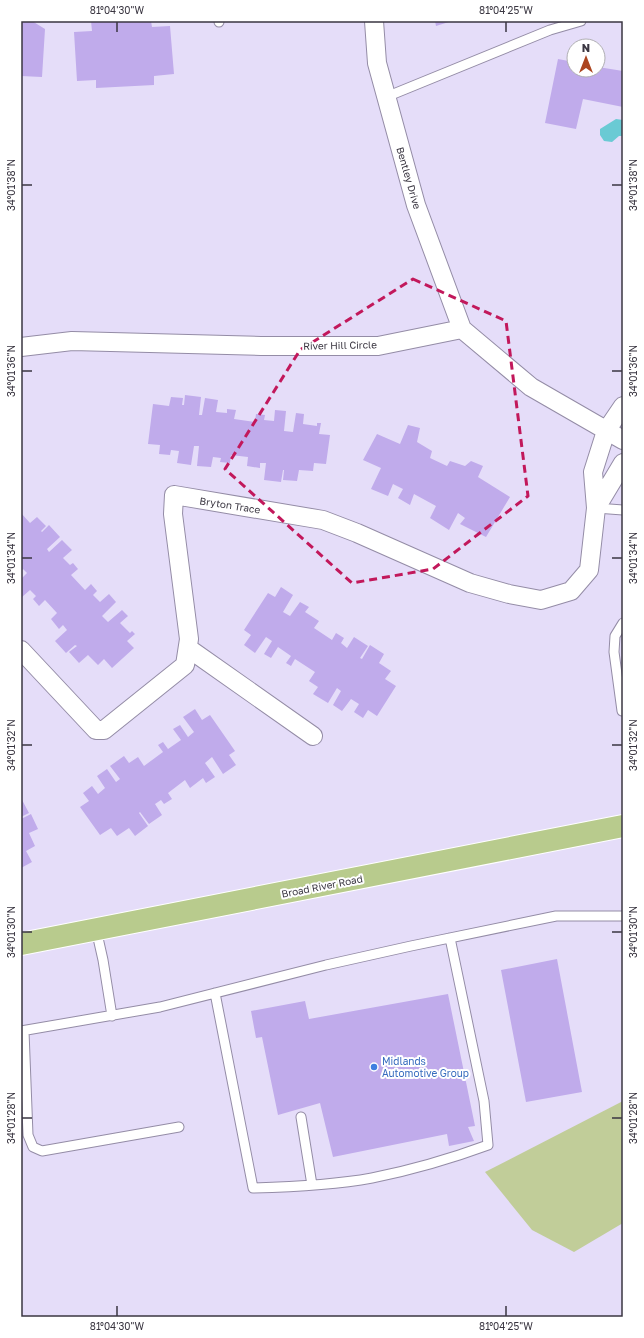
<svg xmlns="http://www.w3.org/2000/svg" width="644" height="1338" viewBox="0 0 644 1338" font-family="'Golos Text',sans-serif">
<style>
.green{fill:#c1cd99}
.water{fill:#6acad4}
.building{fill:#c0abeb}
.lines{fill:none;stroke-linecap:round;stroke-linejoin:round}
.lane-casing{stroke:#948ca6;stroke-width:11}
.street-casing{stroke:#948ca6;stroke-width:20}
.primary-casing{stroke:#fff;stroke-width:24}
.lane{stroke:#fff;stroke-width:9}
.street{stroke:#fff;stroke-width:18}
.primary{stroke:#b8cb8d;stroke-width:22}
.marked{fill:none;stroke:#c2185b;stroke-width:3;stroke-dasharray:8 5;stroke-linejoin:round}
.ticks{fill:none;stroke:#3a3641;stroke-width:1.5}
.shop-dot{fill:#3f7fe0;stroke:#fff;stroke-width:1.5}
.labels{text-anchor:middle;stroke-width:4;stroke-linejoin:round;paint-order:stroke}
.street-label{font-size:10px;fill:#3a3641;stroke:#fff}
.shop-label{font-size:10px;fill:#366cbe;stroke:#fff;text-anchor:start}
.neatline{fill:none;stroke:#3a3641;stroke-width:1.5}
.ticks-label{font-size:10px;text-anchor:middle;fill:#3a3641}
</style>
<rect width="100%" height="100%" fill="#e5ddf9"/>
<path class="green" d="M 623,1101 L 623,1223 L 574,1252 L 532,1230 L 485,1172 Z"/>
<path class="water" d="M 616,119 L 623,120 L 623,136 L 619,136 L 612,142 L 604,141 L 600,135 L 600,129 Z"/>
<path class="building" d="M 21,21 L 32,21 L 45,29 L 42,77 L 21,76 Z
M 91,21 L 151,21 L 152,27 L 170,26 L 174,74 L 154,76 L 154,85 L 96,88 L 96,80 L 77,81 L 74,32 L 92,31 Z
M 435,21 L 452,21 L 436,26 Z
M 558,59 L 574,62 L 574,70 L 598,70 L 598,67 L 623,71 L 623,107 L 583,99 L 576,129 L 545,123 Z
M 185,395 L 201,397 L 199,415 L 202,415 L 205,398 L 218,400 L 216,412 L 227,413 L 227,409 L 236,410 L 234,419 L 255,422 L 256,414 L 265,415 L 264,420 L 274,421 L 275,410 L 286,411 L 284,431 L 293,432 L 296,413 L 304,414 L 303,424 L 317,426 L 317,423 L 321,423 L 319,434 L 330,435 L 326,464 L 314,463 L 313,471 L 299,470 L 297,481 L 283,480 L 284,470 L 283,470 L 281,482 L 264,480 L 266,463 L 260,463 L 260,468 L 247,466 L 248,457 L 231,455 L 230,463 L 220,462 L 221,458 L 213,457 L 211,467 L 197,466 L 199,446 L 194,446 L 191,465 L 177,463 L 179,451 L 171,450 L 170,455 L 159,454 L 160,445 L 148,444 L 153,404 L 169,406 L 171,397 L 183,398 L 182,405 L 184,405 Z
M 408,425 L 420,428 L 417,442 L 432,451 L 430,458 L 447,466 L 450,461 L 465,466 L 471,461 L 483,466 L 478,477 L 510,497 L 486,537 L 460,524 L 465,518 L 458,513 L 449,530 L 430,518 L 436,506 L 414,494 L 410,505 L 398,498 L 403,489 L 393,484 L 388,496 L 371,489 L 381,468 L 363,460 L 377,434 L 400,444 Z
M 21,513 L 30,523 L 37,517 L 46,526 L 41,531 L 42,532 L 49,525 L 60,537 L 47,549 L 49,552 L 62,540 L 72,550 L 63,558 L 70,565 L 73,563 L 78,569 L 71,575 L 85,590 L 91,584 L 97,591 L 93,595 L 100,602 L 109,594 L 116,602 L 102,616 L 108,622 L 122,610 L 128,616 L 120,623 L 130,633 L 132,631 L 135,634 L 127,641 L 134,648 L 112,668 L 104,659 L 98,665 L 88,655 L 79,663 L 69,652 L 77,646 L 75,645 L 66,653 L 55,641 L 67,630 L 63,625 L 59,629 L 51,619 L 57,613 L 45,600 L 39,606 L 33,599 L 36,596 L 30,590 L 22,597 L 21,596 L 21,579 L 27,573 L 23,569 L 21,571 Z
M 281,587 L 293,595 L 283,612 L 290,616 L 300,602 L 309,607 L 305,612 L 319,621 L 314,628 L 332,640 L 336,633 L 344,638 L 341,643 L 347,648 L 354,637 L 368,646 L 360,658 L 362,659 L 370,645 L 384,654 L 379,663 L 391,671 L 385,679 L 396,686 L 377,716 L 368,710 L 363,718 L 354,712 L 359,704 L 351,699 L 342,711 L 333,705 L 341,691 L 337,688 L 328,703 L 313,694 L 318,687 L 309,681 L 315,672 L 295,659 L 291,666 L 286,663 L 291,656 L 278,647 L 271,658 L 264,654 L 272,641 L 266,637 L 255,653 L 244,645 L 251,635 L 244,630 L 268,593 L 275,597 Z
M 195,709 L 202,720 L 210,715 L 235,751 L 229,755 L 236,765 L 223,774 L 212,757 L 205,763 L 215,777 L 206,783 L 203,778 L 190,788 L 185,780 L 168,793 L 172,799 L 164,804 L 161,800 L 155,804 L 162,815 L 149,824 L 140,812 L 139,813 L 148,826 L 135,836 L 129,828 L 117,836 L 111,828 L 100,835 L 80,807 L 89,801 L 83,793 L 92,786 L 98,794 L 105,788 L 97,776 L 107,769 L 116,782 L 120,779 L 110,766 L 124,756 L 129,763 L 138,757 L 144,766 L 163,752 L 158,745 L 163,742 L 168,749 L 181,740 L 173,729 L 180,725 L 188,737 L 194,732 L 183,717 Z
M 21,798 L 29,813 L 21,817 Z
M 31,814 L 38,829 L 29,833 L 35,846 L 26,851 L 32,862 L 21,868 L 21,819 Z
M 557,959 L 582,1092 L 526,1102 L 501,970 Z
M 448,994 L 475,1126 L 468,1127 L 474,1141 L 449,1146 L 447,1134 L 333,1157 L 320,1103 L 278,1115 L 262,1037 L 256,1038 L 251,1011 L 305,1001 L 309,1019 Z"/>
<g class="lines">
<g class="lane-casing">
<path id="lane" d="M 219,21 L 219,22
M 386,97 L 550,30 L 581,21
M 596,508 L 623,510
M 622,711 L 614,652 L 615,636 L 623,623
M 96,929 L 103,960 L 112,1016
M 215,993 L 253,1188 C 292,1187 334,1185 372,1178 C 412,1170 450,1159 488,1145 L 484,1101 L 450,938
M 21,1031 L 160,1007 L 326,965 L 411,946 L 556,916 L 623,916
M 24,1031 L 28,1135 L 33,1147 L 42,1151 L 179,1127
M 301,1117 L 312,1185"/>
</g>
<g class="street-casing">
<path id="street" d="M 374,21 L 377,63 L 416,205 L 462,329
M 21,347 L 72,341 L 261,346 L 378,346 L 462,329 L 531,387 L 623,440
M 623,406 L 606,431 L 593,472 L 596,508 L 623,463
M 188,648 L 313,736
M 21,650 L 96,730 L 104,730 L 185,665 L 189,639 L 173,514 L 174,495 L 323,520 L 357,533 L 470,583 L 509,594 L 541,600 L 571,591 L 589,570 L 596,508"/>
</g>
<g class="primary-casing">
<path id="primary" d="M 21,944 L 623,826"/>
</g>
<use href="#lane" class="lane"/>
<use href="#street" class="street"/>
<use href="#primary" class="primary"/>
</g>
<path class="marked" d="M 413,279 L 506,321 L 528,496 L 433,569 L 352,583 L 225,469 L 300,350 Z"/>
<path class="ticks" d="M 117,22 L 117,32M 506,22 L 506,32M 22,185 L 32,185M 612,185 L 622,185M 22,371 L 32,371M 612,371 L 622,371M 22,558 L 32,558M 612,558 L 622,558M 22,745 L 32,745M 612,745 L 622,745M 22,932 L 32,932M 612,932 L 622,932M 22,1118 L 32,1118M 612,1118 L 622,1118M 117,1306 L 117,1316M 506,1306 L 506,1316"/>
<circle class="shop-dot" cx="374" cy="1067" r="4"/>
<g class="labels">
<g class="street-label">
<text transform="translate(409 178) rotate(74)" y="4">Bentley Drive</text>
<text transform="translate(340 345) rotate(-1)" y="4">River Hill Circle</text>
<text transform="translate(230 505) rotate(9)" y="4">Bryton Trace</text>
<text transform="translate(322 886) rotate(-11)" y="4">Broad River Road</text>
</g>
<g class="shop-label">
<text x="382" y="1065">Midlands<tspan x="382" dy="12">Automotive Group</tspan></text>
</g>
</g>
<rect width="644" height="1338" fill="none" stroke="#ffffff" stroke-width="44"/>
<g transform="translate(586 58)"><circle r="19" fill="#ffffff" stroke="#b0afb3"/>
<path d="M0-3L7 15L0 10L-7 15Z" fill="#ac4520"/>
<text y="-6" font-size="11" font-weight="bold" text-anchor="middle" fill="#3a3641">N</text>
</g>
<rect x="22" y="22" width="600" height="1294" class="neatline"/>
<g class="ticks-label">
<text x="117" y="14">81°04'30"W</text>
<text x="506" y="14">81°04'25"W</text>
<text transform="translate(11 185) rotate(-90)" y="4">34°01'38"N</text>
<text transform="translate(633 185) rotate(-90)" y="4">34°01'38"N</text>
<text transform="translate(11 371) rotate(-90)" y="4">34°01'36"N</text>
<text transform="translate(633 371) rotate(-90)" y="4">34°01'36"N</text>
<text transform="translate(11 558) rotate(-90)" y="4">34°01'34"N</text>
<text transform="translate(633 558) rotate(-90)" y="4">34°01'34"N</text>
<text transform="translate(11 745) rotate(-90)" y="4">34°01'32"N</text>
<text transform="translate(633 745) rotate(-90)" y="4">34°01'32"N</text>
<text transform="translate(11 932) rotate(-90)" y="4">34°01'30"N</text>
<text transform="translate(633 932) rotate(-90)" y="4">34°01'30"N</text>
<text transform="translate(11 1118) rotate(-90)" y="4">34°01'28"N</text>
<text transform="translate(633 1118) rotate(-90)" y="4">34°01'28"N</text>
<text x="117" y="1330">81°04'30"W</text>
<text x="506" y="1330">81°04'25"W</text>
</g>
</svg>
